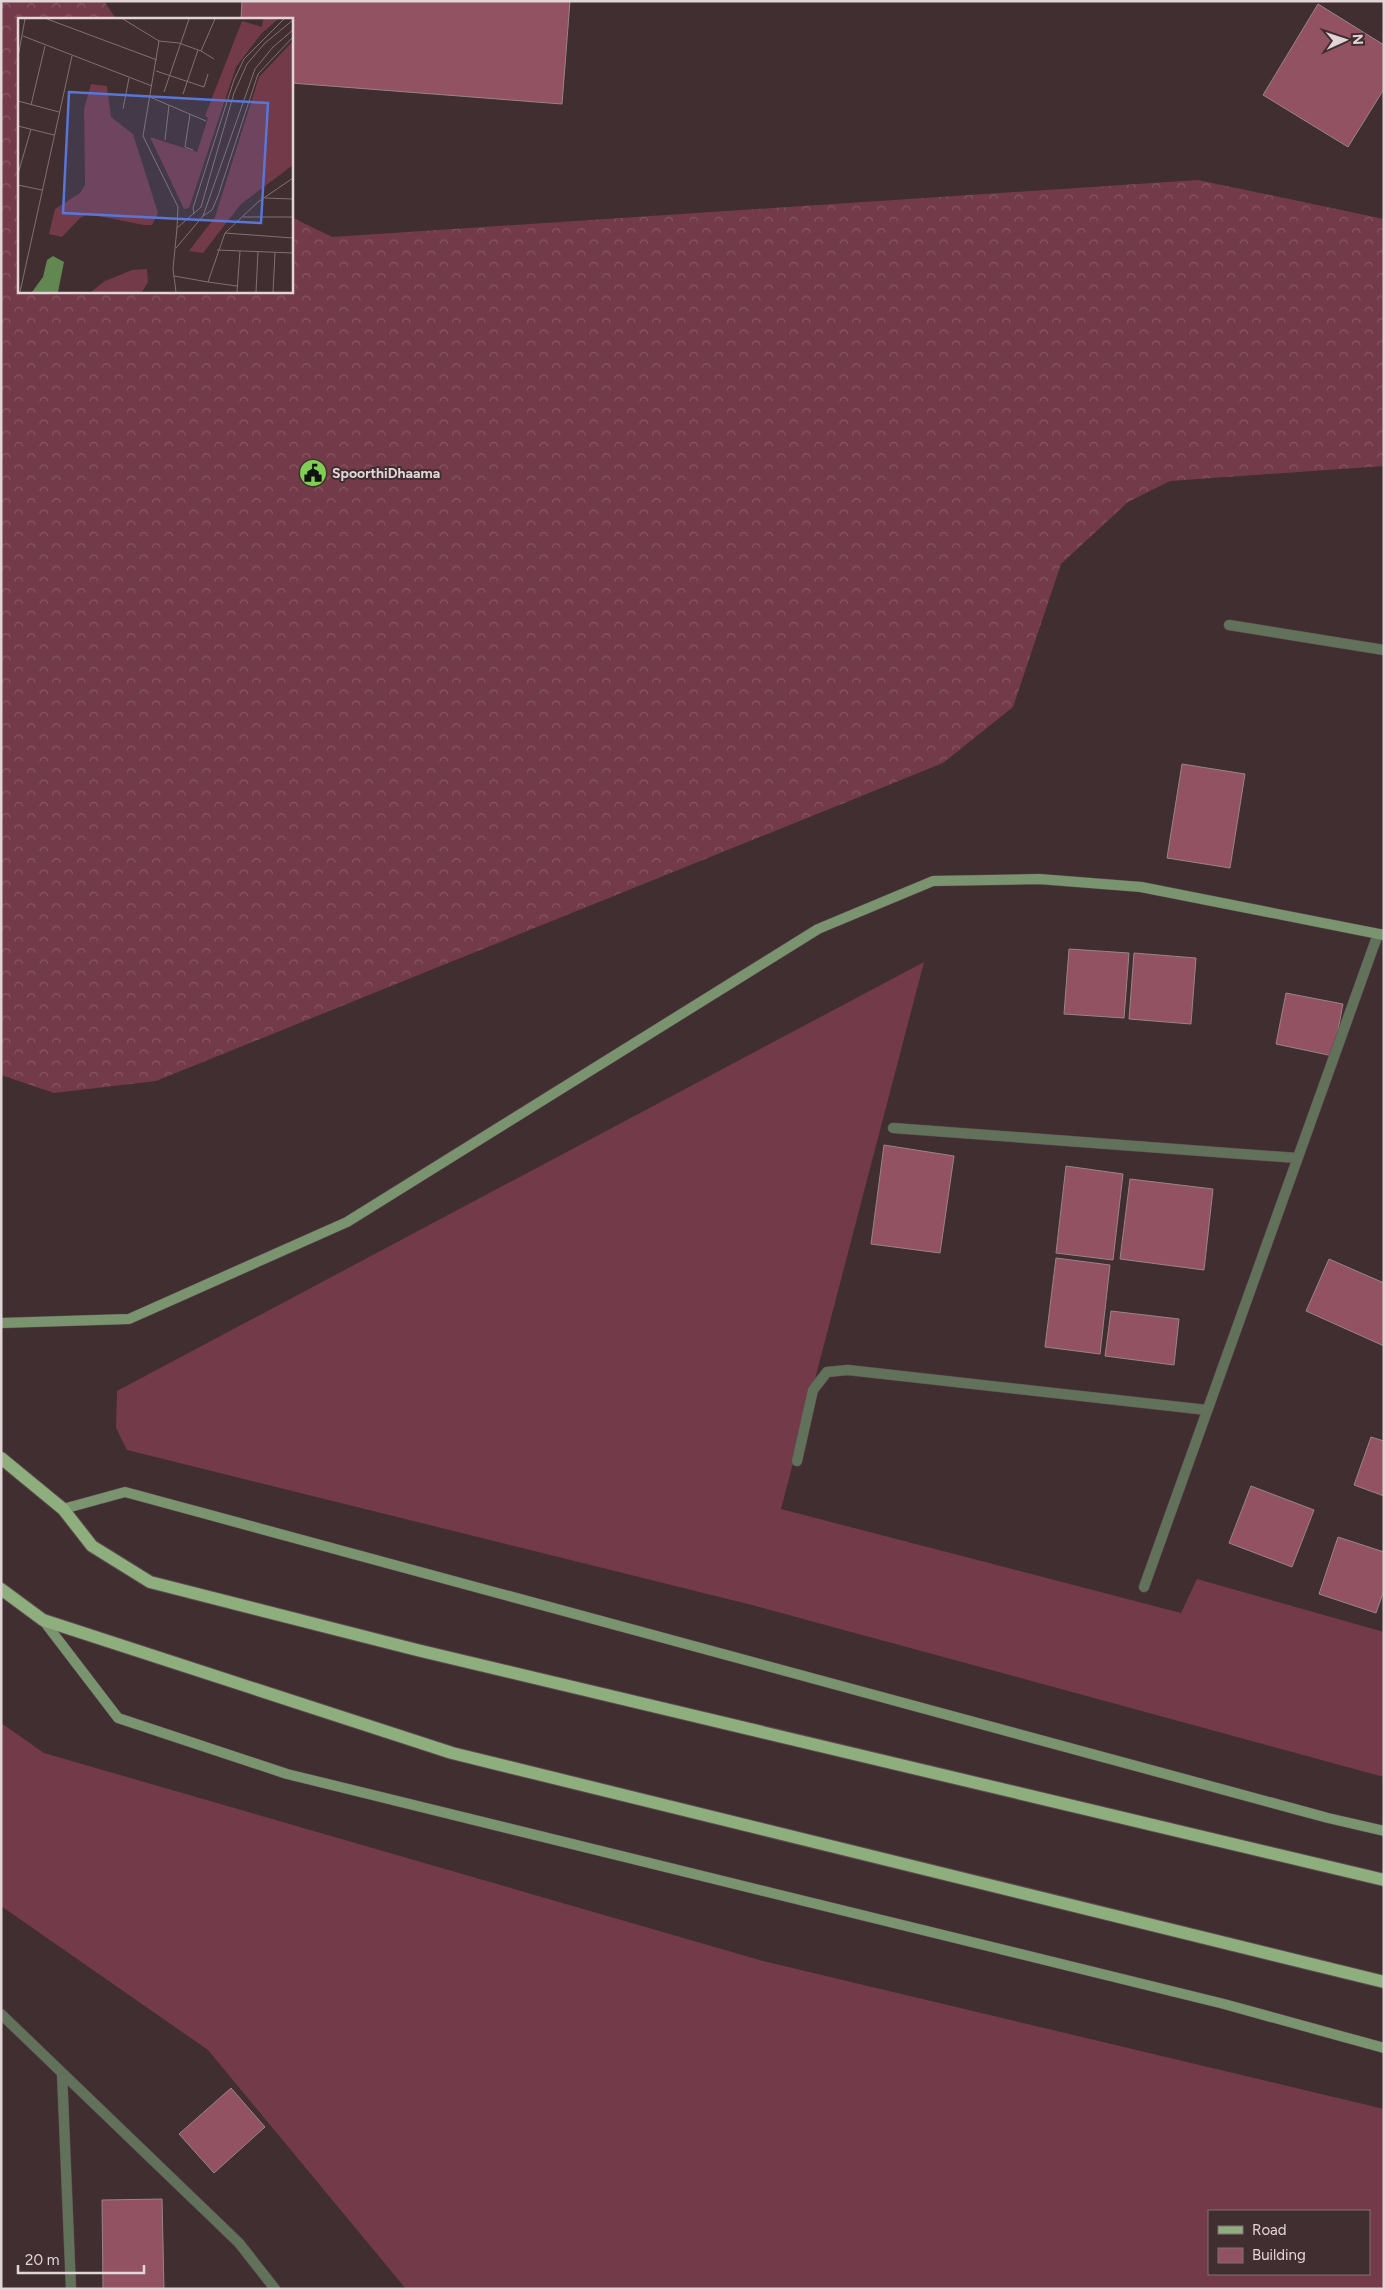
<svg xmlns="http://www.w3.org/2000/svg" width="1385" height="2290" viewBox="0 0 1385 2290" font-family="Figtree,sans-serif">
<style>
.grass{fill:#733b49;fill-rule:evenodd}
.forest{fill:url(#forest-crowns)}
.building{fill:#935262;stroke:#9a8488}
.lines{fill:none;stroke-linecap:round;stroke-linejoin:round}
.street-casing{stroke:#5d4c4f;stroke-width:11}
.secondary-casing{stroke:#5d4c4f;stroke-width:11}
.primary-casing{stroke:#5d4c4f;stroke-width:14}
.street{stroke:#61715a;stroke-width:10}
.secondary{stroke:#7a946f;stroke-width:10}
.primary{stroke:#8eae7e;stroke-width:12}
.labels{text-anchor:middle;stroke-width:4;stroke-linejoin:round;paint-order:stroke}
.poi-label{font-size:14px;font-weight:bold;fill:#e2d5d8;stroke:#402e31;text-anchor:start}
.inset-road{fill:none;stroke:#817174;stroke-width:1}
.view{fill:#5876d8;fill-opacity:0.15;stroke:#5876d8;stroke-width:2.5}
.inset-edge{fill:none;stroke:#e2d5d8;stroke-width:2.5}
</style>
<defs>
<pattern id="forest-crowns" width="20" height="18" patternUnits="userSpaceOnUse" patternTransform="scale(1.25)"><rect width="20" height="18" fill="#733b49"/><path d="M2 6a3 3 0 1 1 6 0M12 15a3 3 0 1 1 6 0" fill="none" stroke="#875662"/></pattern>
</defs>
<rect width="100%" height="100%" fill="#402e31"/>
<path class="grass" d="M 924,962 L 781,1509 L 1181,1613 L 1197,1579 L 1384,1632 L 1384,1777 L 756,1606 L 127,1450 L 116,1428 L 117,1391 Z
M 1,1723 L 44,1753 L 763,1961 L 1384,2109 L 1384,2289 L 406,2289 L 208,2050 L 1,1906 ZM 1209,2211 L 1369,2211 L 1369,2274 L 1209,2274 Z"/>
<path class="forest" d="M 1,1 L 104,1 L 116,19 L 19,19 L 19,291 L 291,291 L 291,217 L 332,237 L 1198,180 L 1384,219 L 1384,466 L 1170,481 L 1128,502 L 1061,564 L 1013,707 L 943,763 L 156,1081 L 54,1093 L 1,1075 Z"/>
<path class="building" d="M 242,1 L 570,1 L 562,104 L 291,83 L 291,19 L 241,19 Z
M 1318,4 L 1384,45 L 1384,89 L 1348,147 L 1263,95 Z
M 1182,764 L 1245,774 L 1230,868 L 1167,858 Z
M 1069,949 L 1129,953 L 1124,1018 L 1064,1014 Z
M 1134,953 L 1196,958 L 1191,1024 L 1129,1019 Z
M 1286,993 L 1343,1004 L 1333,1056 L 1276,1044 Z
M 884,1145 L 954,1156 L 940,1253 L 871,1244 Z
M 1066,1166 L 1123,1174 L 1113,1260 L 1056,1253 Z
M 1130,1179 L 1213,1189 L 1204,1270 L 1120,1259 Z
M 1056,1258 L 1110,1265 L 1100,1354 L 1045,1347 Z
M 1329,1259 L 1384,1283 L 1384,1346 L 1306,1311 Z
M 1111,1311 L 1179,1319 L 1174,1365 L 1105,1356 Z
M 1371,1437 L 1384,1441 L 1384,1496 L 1354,1485 Z
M 1251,1486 L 1314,1510 L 1292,1567 L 1229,1543 Z
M 1338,1537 L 1384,1552 L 1384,1590 L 1376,1613 L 1319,1594 Z
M 231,2088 L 265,2127 L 214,2173 L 179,2134 Z
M 162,2199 L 164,2289 L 103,2289 L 102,2200 Z"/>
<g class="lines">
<g class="street-casing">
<path id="street" d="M 1229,625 L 1384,650
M 893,1128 L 1297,1158
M 797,1461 L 813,1390 L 827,1372 L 848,1370 L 1207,1410
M 1144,1587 L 1378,934
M 1,2014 L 239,2243 L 275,2289
M 62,2073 L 71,2289"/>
</g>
<g class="secondary-casing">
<path id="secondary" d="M 1,1323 L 129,1319 L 347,1222 L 818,929 L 933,881 L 1039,879 L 1141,887 L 1384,935
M 63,1509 L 125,1492 L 1328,1818 L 1384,1831
M 43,1620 L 118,1718 L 287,1774 L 1224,2004 L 1384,2048"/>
</g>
<g class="primary-casing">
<path id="primary" d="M 1,1458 L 63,1509 L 92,1546 L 150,1582 L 417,1650 L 1384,1880
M 1,1589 L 43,1620 L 452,1753 L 1384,1982"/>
</g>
<use href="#street" class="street"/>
<use href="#secondary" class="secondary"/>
<use href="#primary" class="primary"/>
</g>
<defs>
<g id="civic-disc" transform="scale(1.4375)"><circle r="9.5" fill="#7fd052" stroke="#402e31"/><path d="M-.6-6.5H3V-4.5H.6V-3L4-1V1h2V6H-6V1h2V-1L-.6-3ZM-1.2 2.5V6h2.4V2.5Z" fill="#111"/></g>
</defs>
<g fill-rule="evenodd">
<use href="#civic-disc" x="313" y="473"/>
</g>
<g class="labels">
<g class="poi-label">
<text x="332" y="478">SpoorthiDhaama</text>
</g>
</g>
<g transform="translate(18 18)">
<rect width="275" height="275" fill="#402e31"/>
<path d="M 245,1 L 260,1 L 243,16 L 218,49 L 171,190 L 166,191 L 132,119 L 179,134 L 190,100 L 187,98 L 224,3 L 244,9 ZM 275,23 L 275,147 L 223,186 L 185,235 L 171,233 L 197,199 L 241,59 Z" fill="#733b49"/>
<path d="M 73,66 L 89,68 L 93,99 L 115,116 L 140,195 L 134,207 L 126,207 L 70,196 L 62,200 L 44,219 L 31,216 L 37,191 L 62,175 L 67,167 L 66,91 ZM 129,251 L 130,264 L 124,274 L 73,274 L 87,263 L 114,252 Z" fill="#733b49"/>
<path d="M 35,238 L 46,244 L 40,274 L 14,274 L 25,259 L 29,242 Z" fill="#638751"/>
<path class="inset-road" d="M 29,1 L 139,42M 105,1 L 141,23 L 125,118 L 160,189 L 159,210M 5,18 L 134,68M 141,23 L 161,25 L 183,33 L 197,1M 183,33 L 196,41M 0,39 L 7,1M 138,53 L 186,69 L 190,56M 146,74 L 171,1M 165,76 L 180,32M 132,79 L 188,103M 0,83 L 41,94M 13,87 L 27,28M 105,91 L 111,60M 172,96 L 167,129 L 175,132M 0,108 L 36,117M 147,122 L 151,87M 0,156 L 13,111M 0,167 L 24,172M 247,180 L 275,181M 176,196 L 175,190 L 216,62 L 226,41 L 266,1M 185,198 L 194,192 L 200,178 L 240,56 L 275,19M 225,199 L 275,199M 207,215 L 275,220M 158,230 L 185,198 L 237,51 L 255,29 L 275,12M 199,232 L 275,235M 156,258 L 190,264 L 207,215 L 240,184 L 275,160M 190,264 L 219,268M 2,274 L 54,38M 158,274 L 155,251 L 159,210 L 183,189 L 216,75 L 229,46 L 247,25 L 275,2M 219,274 L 222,233M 238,274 L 240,234M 255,274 L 257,235"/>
<path class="view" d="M 51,74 L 250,85 L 243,205 L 45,195 Z"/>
<rect width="275" height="275" class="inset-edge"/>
</g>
<rect width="1385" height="2290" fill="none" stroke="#e2d5d8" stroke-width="5"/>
<rect x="1208" y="2210" width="162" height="65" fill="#402e31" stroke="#817174"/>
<rect x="1218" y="2226" width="25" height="8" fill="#8eae7e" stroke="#817174"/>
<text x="1252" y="2235" font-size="15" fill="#e2d5d8">Road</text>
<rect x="1218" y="2248" width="25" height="15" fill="#935262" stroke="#817174"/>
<text x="1252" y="2260" font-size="15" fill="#e2d5d8">Building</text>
<g transform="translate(1345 40) rotate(87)" stroke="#402e31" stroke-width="4" paint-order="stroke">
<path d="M0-4L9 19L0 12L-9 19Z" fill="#e2d5d8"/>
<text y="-8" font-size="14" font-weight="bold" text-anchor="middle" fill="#e2d5d8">N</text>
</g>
<path d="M18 2265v8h126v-8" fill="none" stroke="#e2d5d8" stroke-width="2.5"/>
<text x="25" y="2265" font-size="15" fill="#e2d5d8" stroke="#402e31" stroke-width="4" paint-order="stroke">20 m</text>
</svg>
